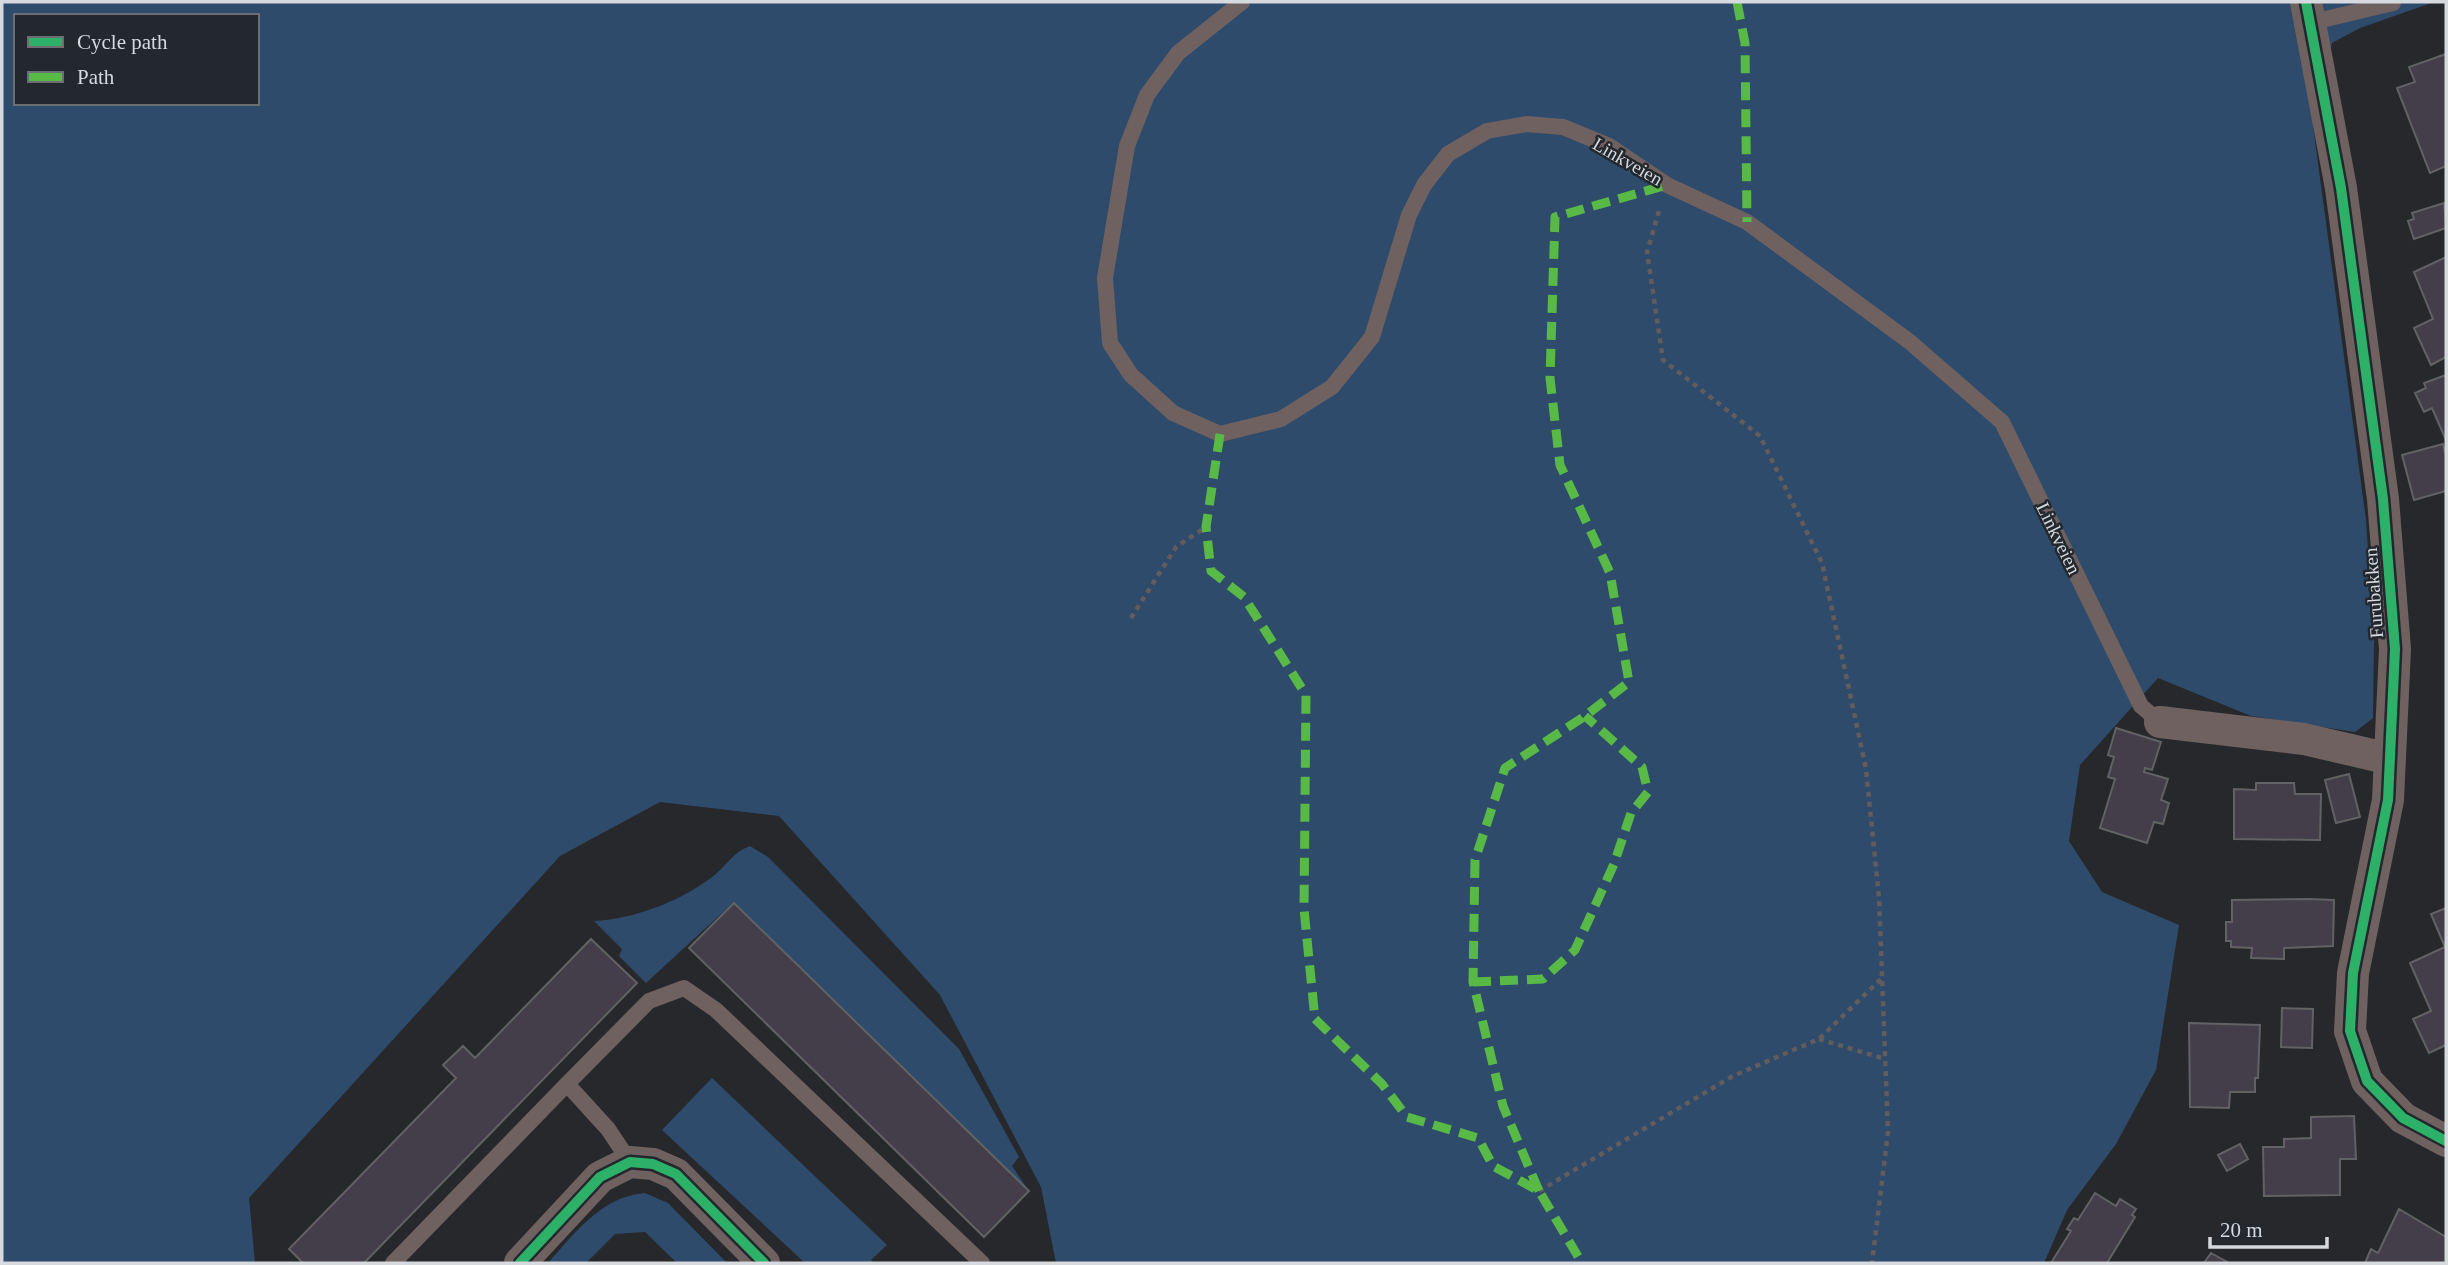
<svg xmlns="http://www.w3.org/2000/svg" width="2448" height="1265" viewBox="0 0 2448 1265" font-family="'Times New Roman',serif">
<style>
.green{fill:#2f4b6c;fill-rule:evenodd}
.building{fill:#433e49;stroke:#616264;stroke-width:2}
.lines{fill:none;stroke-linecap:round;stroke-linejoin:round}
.path{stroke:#625c5d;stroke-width:4.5;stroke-dasharray:5 5;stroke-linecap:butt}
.lane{stroke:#6f6160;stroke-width:16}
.street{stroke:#6f6160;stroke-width:32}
.quiet{stroke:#58b947;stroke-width:9;stroke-dasharray:18 9;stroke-linecap:butt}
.cycleway-casing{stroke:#23282e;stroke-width:15}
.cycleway{stroke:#2db169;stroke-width:10}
.labels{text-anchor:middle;stroke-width:5;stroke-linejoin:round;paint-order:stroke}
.street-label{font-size:19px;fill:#d6d9dd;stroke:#23282e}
</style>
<rect width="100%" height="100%" fill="#26282b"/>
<path class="green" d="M 2,2 L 2434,2 L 2360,28 L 2332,43 L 2313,126 L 2366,520 L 2374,637 L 2373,718 L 2355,732 L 2251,716 L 2158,678 L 2080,765 L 2069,841 L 2102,892 L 2179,925 L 2156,1070 L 2116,1144 L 2067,1210 L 2044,1263 L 1056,1263 L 1041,1187 L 940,995 L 779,816 L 660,802 L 560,856 L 249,1198 L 255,1263 L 2,1263 ZM 16,16 L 257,16 L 257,103 L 16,103 Z
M 750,846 L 768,857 L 959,1049 L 1019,1157 L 1012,1166 L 1029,1191 L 733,903 L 646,983 L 619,956 L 622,949 L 594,921 C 635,919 685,900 717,873 C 729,862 734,852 750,846 Z
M 712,1078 L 887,1245 L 871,1260 L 874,1263 L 805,1263 L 662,1130 Z
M 645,1193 L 668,1203 L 727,1263 L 677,1263 L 645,1232 L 615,1234 L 586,1263 L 548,1263 C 575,1233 602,1196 645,1193 Z"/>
<path class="building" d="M 2446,54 L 2446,166 L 2430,173 L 2397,88 L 2415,82 L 2409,67 Z
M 2444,203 L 2446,228 L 2414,239 L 2408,221 L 2414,219 L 2412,213 Z
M 2446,257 L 2446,357 L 2431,365 L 2414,328 L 2433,319 L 2414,272 Z
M 2446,375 L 2446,440 L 2432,408 L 2424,412 L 2415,393 L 2426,388 L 2424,383 Z
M 2443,444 L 2446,457 L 2446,491 L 2414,500 L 2402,455 Z
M 2116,728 L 2161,742 L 2152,770 L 2145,768 L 2144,772 L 2168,779 L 2161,800 L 2169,803 L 2163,824 L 2154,822 L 2147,843 L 2100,828 L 2115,779 L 2108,777 L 2114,757 L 2108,755 Z
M 2349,774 L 2360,817 L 2336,823 L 2325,780 Z
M 2256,783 L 2294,783 L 2295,794 L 2321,794 L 2320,840 L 2234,839 L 2234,789 L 2256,790 Z
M 2308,899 L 2334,900 L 2333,946 L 2284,948 L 2284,959 L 2251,958 L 2252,948 L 2231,947 L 2231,941 L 2226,941 L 2226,922 L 2232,922 L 2232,900 Z
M 734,903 L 1029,1191 L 984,1237 L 689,948 Z
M 2446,908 L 2446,1045 L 2429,1053 L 2413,1019 L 2431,1011 L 2410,963 L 2445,947 L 2431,914 Z
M 591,939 L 637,983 L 364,1263 L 303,1263 L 289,1249 L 456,1078 L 443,1065 L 463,1046 L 475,1058 Z
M 2282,1008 L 2313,1009 L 2312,1048 L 2281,1047 Z
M 2189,1023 L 2260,1025 L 2258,1078 L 2255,1078 L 2255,1092 L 2230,1092 L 2229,1108 L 2190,1107 Z
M 2354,1116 L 2356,1159 L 2340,1159 L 2340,1195 L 2264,1196 L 2263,1147 L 2284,1147 L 2284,1139 L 2311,1138 L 2311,1117 Z
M 2240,1144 L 2248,1159 L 2227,1171 L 2218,1155 Z
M 2095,1193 L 2116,1206 L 2120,1199 L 2136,1209 L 2132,1215 L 2135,1217 L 2107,1263 L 2051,1263 L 2071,1231 L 2067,1229 L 2074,1218 L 2078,1220 Z
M 2399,1209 L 2446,1237 L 2446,1263 L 2365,1263 L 2371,1249 L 2378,1253 Z
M 2211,1253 L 2229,1263 L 2204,1263 Z"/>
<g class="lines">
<path class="path" d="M 1659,211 L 1647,252 L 1663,360 L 1760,436 L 1822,563 L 1866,769 L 1879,898 L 1888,1132 L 1872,1263
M 1131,618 L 1176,547 L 1206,527
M 1819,1039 L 1885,1059
M 1539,1191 L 1733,1076 L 1819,1039 L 1881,979"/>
<path class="lane" d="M 1242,2 L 1178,53 L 1147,95 L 1127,146 L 1105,278 L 1110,343 L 1131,375 L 1173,413 L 1220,434 L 1281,419 L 1332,387 L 1372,337 L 1409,215 L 1424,185 L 1448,154 L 1487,131 L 1526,124 L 1563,127 L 1609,146 L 1667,185 L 1747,222 L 1910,342 L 2002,422 L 2141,706 L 2160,722
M 2309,23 L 2393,3
M 630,1162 L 608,1129 L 567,1084 L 649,1001 L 684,988 L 716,1010 L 982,1263
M 393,1263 L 567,1084"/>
<path class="street" d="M 2306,2 L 2341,188 L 2383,499 L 2395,649 L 2388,800 L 2353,973 L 2350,1031 L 2367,1081 L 2403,1118 L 2446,1141
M 2160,722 L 2304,739 L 2390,759
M 520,1263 L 600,1177 L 630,1162 L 653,1164 L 676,1174 L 764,1263"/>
<path class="quiet" d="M 1737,2 L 1745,43 L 1747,222
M 1220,434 L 1206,527 L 1211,571 L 1244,597 L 1306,695 L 1304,909 L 1315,1019 L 1382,1084 L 1407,1117 L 1478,1138 L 1493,1166 L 1539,1191 L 1582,1263
M 1473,982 L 1543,979 L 1575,950 L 1614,864 L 1631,813 L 1648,792 L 1642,767 L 1585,716
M 1539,1191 L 1503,1106 L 1473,982 L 1475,860 L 1505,768 L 1585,716 L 1629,682 L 1610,573 L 1560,465 L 1550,378 L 1555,217 L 1667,185"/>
<g class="cycleway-casing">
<path id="cycleway" d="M 2306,2 L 2341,188 L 2383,499 L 2395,649 L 2388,800 L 2353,973 L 2350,1031 L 2367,1081 L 2403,1118 L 2446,1141
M 520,1263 L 600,1177 L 630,1162 L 653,1164 L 676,1174 L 764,1263"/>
</g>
<use href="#cycleway" class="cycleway"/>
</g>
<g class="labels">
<g class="street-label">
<text transform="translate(1628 161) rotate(30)" y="7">Linkveien</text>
<text transform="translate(2059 538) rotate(64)" y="7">Linkveien</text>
<text transform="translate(2373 593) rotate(-94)" y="7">Furubakken</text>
</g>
</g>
<rect width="2448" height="1265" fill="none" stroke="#d6d9dd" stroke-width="7"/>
<rect x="14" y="14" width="245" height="91" fill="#23282e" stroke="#6b6f74" stroke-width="2"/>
<rect x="28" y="37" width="35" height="10" fill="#2db169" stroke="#6b6f74" stroke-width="2"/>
<text x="77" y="49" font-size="21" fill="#d6d9dd">Cycle path</text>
<rect x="28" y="72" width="35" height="10" fill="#58b947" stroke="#6b6f74" stroke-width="2"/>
<text x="77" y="84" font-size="21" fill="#d6d9dd">Path</text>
<path d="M2210 1237v10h117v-10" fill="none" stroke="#d6d9dd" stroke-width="3.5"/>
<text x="2220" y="1237" font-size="21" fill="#d6d9dd" stroke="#23282e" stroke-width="5" paint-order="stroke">20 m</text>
</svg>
